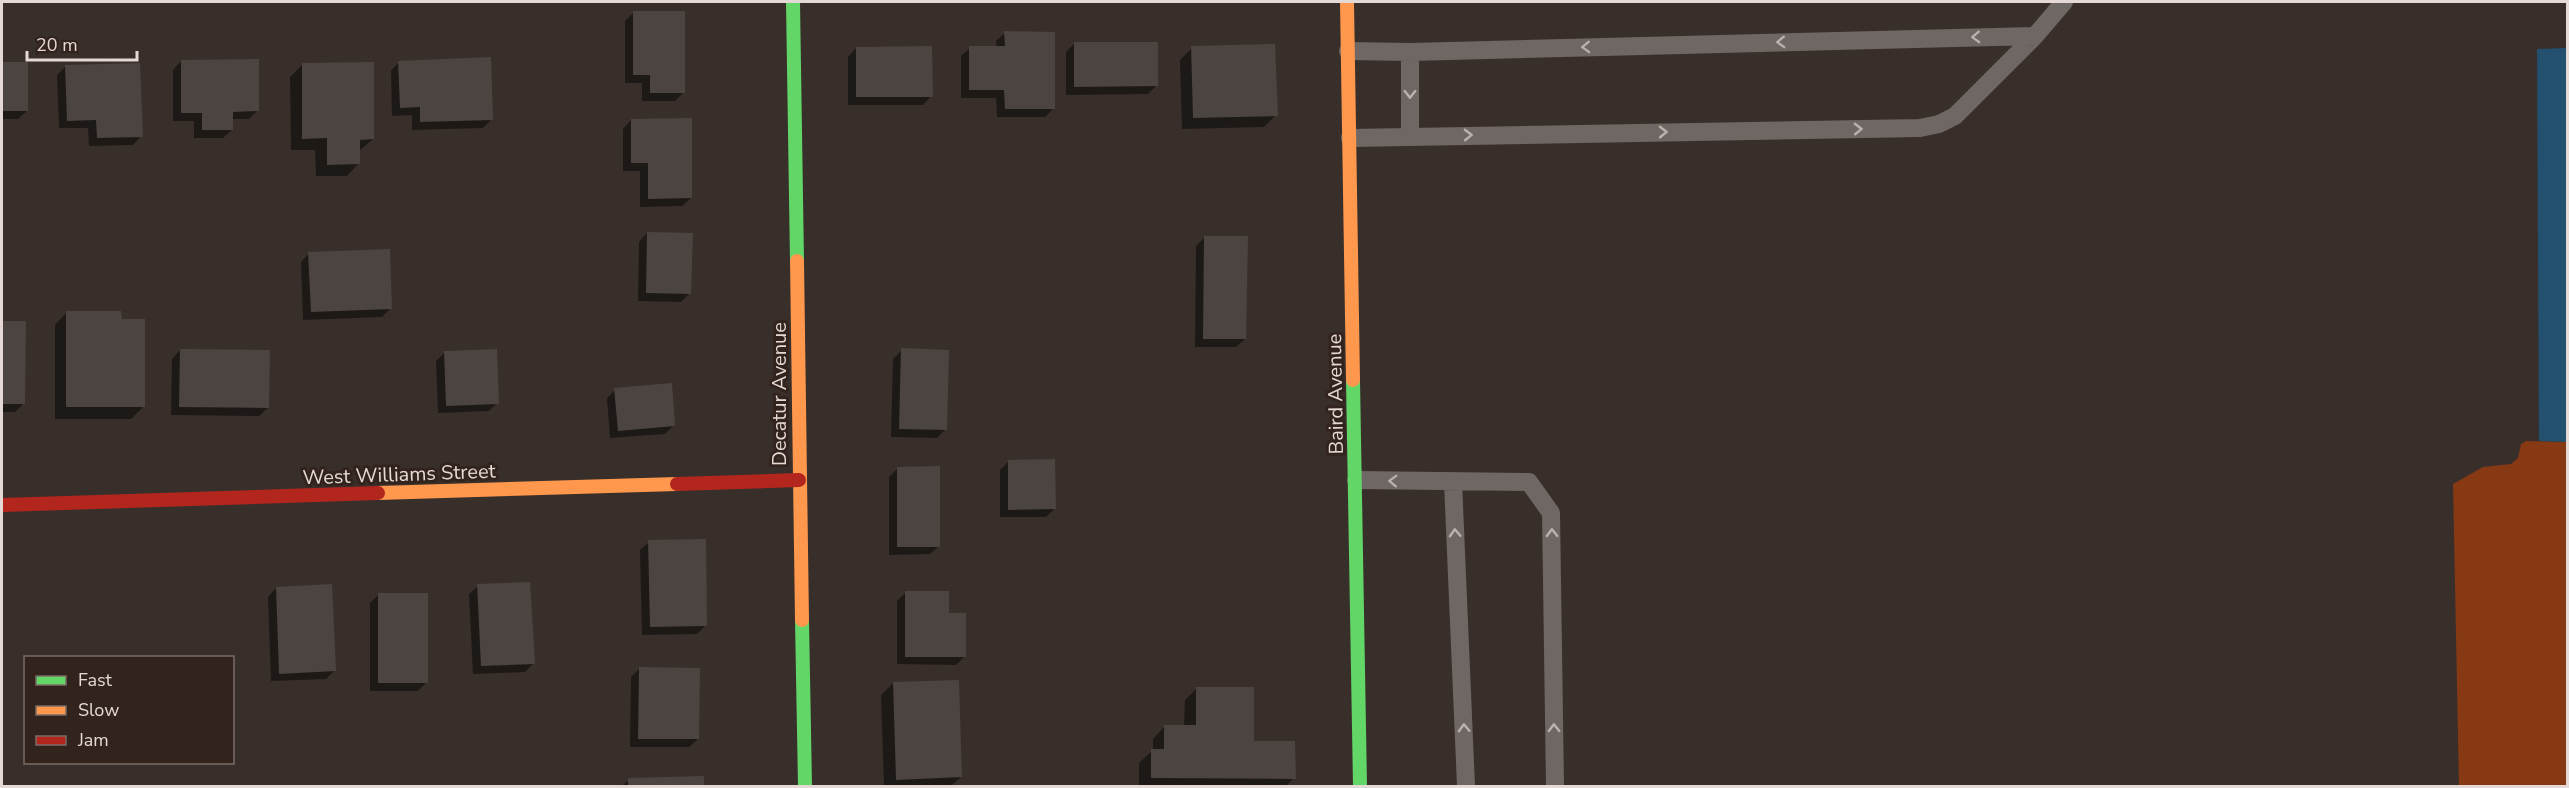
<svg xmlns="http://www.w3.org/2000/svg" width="2569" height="788" viewBox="0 0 2569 788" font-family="'Nunito Sans',sans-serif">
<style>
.forest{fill:#873914}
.water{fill:#22506e}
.shadow{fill:#0007}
.building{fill:#4b4440}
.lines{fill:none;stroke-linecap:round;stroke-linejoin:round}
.lane{stroke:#6e6764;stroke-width:18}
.fast{stroke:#63d668;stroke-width:14}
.slow{stroke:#ff974d;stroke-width:14}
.jam{stroke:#b3261e;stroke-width:14}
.oneway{stroke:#bbb1ad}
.labels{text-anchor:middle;stroke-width:6;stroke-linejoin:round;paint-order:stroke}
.street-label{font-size:20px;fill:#e4d9d4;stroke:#33231d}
</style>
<rect width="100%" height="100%" fill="#382f2b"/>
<path class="forest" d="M 2526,441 L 2567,442 L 2567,786 L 2459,786 L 2453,484 L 2483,467 L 2511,464 L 2518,458 L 2521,444 Z"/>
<path class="water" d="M 2567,48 L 2567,442 L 2539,441 L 2537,49 Z"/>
<path class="shadow" d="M 634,12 L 684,92 L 675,101 L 642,101 L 642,83 L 625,83 L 625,21 Z
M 1005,33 L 1053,109 L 1045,117 L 997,117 L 996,98 L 961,98 L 961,56 L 970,48 L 997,48 L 996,41 Z
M 1074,44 L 1156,86 L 1148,94 L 1066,95 L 1066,52 Z
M 856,48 L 931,96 L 923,105 L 848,105 L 848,57 Z
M 1192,48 L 1276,115 L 1264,127 L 1182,129 L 1180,60 Z
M 181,61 L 258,110 L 249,119 L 231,119 L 232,130 L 223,138 L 194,138 L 194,121 L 173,121 L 173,70 Z
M 399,62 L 492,119 L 483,128 L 412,130 L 412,115 L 392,116 L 391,71 Z
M 2,63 L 27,63 L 27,111 L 18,119 L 2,119 Z
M 303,64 L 373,139 L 359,151 L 359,163 L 347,176 L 316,176 L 315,150 L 291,150 L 290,77 Z
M 65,67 L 141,136 L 133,145 L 89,146 L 88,128 L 59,128 L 57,75 Z
M 631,120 L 691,198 L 682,206 L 640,207 L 640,171 L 623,171 L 623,129 Z
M 647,233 L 690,293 L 681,302 L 638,301 L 639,242 Z
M 1205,237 L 1245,339 L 1236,347 L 1195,347 L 1196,246 Z
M 309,253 L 390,309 L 382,317 L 303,320 L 301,262 Z
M 67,312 L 143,407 L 131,419 L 55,419 L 55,325 Z
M 2,323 L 24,323 L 24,403 L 15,412 L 2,412 Z
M 180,350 L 268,408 L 259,416 L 171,415 L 172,359 Z
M 902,350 L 945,430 L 937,438 L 891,437 L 893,359 Z
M 445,352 L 497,403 L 489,411 L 438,413 L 436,361 Z
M 615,390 L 674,425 L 665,434 L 610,438 L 607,398 Z
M 1008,462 L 1055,508 L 1046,517 L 1000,517 L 1000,470 Z
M 897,469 L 939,546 L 930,554 L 889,555 L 889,477 Z
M 649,542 L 706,625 L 697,634 L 642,635 L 640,550 Z
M 478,586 L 533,664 L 525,672 L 473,674 L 469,594 Z
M 276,588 L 334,671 L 326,679 L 271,681 L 268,597 Z
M 906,592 L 965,656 L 956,665 L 897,664 L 897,601 Z
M 379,594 L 426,683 L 418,691 L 370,691 L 370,603 Z
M 639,669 L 698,739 L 689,747 L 630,747 L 631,677 Z
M 893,683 L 961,777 L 951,786 L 884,786 L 881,695 Z
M 1197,688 L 1252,743 L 1294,778 L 1286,786 L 1139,786 L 1139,763 L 1153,750 L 1153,739 L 1165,726 L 1184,727 L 1185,700 Z
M 702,778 L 702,786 L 622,786 L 629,780 Z"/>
<path class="building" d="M 633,11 L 685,11 L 685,93 L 650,93 L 650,75 L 633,75 Z
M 1004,31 L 1055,32 L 1055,109 L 1005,109 L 1004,90 L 969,90 L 969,46 L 1005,46 Z
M 1074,42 L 1158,42 L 1158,86 L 1074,87 Z
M 1275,44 L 1278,116 L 1193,118 L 1191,46 Z
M 932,46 L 933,97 L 856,97 L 856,47 Z
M 491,57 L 493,120 L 420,122 L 420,107 L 400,108 L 398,61 Z
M 259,59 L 259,111 L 233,112 L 233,130 L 202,130 L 202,113 L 181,113 L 181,60 Z
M 2,62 L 28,62 L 28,111 L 2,111 Z
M 374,62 L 374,139 L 360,140 L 360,164 L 327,165 L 327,138 L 302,139 L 302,63 Z
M 140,63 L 143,137 L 97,138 L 96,120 L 67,121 L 65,65 Z
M 692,118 L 692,198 L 648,199 L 648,163 L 631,163 L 631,119 Z
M 647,232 L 693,233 L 691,294 L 646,293 Z
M 1204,236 L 1248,236 L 1246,339 L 1203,339 Z
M 390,249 L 392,309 L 311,312 L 308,252 Z
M 66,311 L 121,311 L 122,319 L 145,319 L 145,407 L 66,407 Z
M 2,321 L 26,321 L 25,404 L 2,404 Z
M 901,348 L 949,350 L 947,430 L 899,429 Z
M 180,349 L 270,350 L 269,408 L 179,407 Z
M 497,349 L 499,404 L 446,406 L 444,351 Z
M 672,383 L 675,426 L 618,431 L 614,388 Z
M 1055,459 L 1056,509 L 1008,510 L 1008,460 Z
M 940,466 L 940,547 L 897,547 L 897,467 Z
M 706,539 L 707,626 L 650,627 L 648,540 Z
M 530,582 L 535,664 L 481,666 L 477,584 Z
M 332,584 L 336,671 L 279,674 L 276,587 Z
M 905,591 L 949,591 L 949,613 L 966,613 L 966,657 L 905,657 Z
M 378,593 L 428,593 L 428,683 L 378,683 Z
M 639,667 L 700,668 L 699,739 L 638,739 Z
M 959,680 L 962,777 L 896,780 L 893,682 Z
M 1196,687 L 1254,687 L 1254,741 L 1295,741 L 1296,779 L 1151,778 L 1151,749 L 1164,749 L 1164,725 L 1196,725 Z
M 704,776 L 704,786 L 628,786 L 628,778 Z"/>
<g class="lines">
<path class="lane" d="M 1348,51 L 1410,52 L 2035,36
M 1410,52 L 1410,136
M 1350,138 L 1920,128 L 1939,124 L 1955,116 L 2035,36 L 2064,2
M 1356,480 L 1529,482 L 1551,513 L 1555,786
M 1453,482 L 1466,786"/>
<path class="fast" d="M 793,2 L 797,261
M 1353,380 L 1360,786
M 802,620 L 805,786"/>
<path class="slow" d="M 1347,2 L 1353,380
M 797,261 L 802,620
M 378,493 L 677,484"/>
<path class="jam" d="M 677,484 L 799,480
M 2,505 L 378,493"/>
</g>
<defs><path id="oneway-chevron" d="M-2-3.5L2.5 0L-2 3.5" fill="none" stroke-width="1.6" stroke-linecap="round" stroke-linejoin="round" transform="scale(1.5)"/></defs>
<g class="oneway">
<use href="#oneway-chevron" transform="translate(1976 37) rotate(178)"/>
<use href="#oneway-chevron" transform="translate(1781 42) rotate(178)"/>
<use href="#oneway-chevron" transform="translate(1586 47) rotate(178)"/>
<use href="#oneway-chevron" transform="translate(1410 94) rotate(90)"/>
<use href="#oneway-chevron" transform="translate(1858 129) rotate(-1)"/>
<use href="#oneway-chevron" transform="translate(1663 132) rotate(-1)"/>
<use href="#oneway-chevron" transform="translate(1468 135) rotate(-1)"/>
<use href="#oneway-chevron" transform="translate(1393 481) rotate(-178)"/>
<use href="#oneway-chevron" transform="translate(1455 533) rotate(-92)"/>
<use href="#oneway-chevron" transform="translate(1552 533) rotate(-91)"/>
<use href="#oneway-chevron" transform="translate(1464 728) rotate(-92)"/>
<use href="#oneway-chevron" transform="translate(1554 728) rotate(-91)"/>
</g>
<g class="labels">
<g class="street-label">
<text transform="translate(779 394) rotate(-90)" y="7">Decatur Avenue</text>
<text transform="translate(1335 394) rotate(-91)" y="7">Baird Avenue</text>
<text transform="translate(399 474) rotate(-2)" y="7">West Williams Street</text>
</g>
</g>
<rect width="2569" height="788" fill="none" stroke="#e4d9d4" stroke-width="6"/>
<rect x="24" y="656" width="210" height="108" fill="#33231d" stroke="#7a6c66" stroke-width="1.5"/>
<rect x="36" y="676" width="30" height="9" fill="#63d668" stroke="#7a6c66" stroke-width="1.5"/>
<text x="78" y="686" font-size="18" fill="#e4d9d4">Fast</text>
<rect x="36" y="706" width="30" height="9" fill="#ff974d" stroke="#7a6c66" stroke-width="1.5"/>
<text x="78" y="716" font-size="18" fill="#e4d9d4">Slow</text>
<rect x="36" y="736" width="30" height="9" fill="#b3261e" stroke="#7a6c66" stroke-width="1.5"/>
<text x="78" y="746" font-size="18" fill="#e4d9d4">Jam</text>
<path d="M27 51v9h110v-9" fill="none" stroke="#e4d9d4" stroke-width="3"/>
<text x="36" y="51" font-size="18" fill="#e4d9d4" stroke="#33231d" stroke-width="4.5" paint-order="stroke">20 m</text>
</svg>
